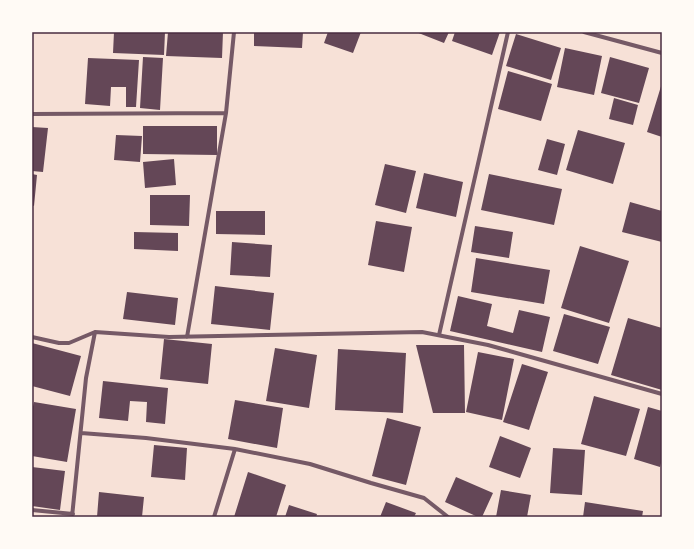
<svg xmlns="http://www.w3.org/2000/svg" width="694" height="549" viewBox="0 0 694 549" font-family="Figtree,sans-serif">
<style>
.building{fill:#644757}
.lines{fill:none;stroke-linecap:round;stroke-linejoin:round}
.minor{stroke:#755966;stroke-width:4}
.neatline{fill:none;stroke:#4a2c40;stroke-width:1.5}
</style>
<rect width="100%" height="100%" fill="#f7e1d7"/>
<path class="building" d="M 114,32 L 165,32 L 164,55 L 113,53 Z
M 168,32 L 223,32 L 222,58 L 166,56 Z
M 254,32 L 303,32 L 302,48 L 254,46 Z
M 328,32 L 361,32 L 353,53 L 324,43 Z
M 416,32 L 449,32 L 444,43 Z
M 455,32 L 500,32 L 492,55 L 452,41 Z
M 516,34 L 561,48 L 551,80 L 506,66 Z
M 565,48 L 602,56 L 594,95 L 557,87 Z
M 143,57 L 163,58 L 160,110 L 140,108 Z
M 610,57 L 649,68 L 639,103 L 601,93 Z
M 88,58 L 139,60 L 136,107 L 126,107 L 126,87 L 111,87 L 110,106 L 85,104 Z
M 508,71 L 552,84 L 541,121 L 498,109 Z
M 662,83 L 662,137 L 647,132 Z
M 614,98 L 638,105 L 633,125 L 609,119 Z
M 143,126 L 217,126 L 217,155 L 143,154 Z
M 32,127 L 48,128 L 43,172 L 32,171 Z
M 578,130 L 625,143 L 613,184 L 566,170 Z
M 116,135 L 142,136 L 140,162 L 114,160 Z
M 547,139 L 565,144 L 557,175 L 538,170 Z
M 174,159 L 176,185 L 145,188 L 143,162 Z
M 385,164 L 416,171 L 406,213 L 375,205 Z
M 424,173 L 463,182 L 456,217 L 416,208 Z
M 32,174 L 37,175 L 34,206 L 32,205 Z
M 489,174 L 562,189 L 554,225 L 481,210 Z
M 150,195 L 190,195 L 189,226 L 150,225 Z
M 630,202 L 662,211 L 662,242 L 622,232 Z
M 216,211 L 265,211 L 265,235 L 216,234 Z
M 376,221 L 412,227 L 404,272 L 368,265 Z
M 475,226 L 513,232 L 509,258 L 471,252 Z
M 134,232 L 178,233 L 178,251 L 134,249 Z
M 232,242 L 272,245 L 270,277 L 230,275 Z
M 580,246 L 629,261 L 609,323 L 561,308 Z
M 476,258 L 550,270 L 544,304 L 471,292 Z
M 215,286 L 274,293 L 270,330 L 211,324 Z
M 127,292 L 178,298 L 175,325 L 123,319 Z
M 458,296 L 492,304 L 487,326 L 513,333 L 519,310 L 550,317 L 542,352 L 450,331 Z
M 564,314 L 610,327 L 598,364 L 553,351 Z
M 628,318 L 662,328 L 662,390 L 611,375 Z
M 164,339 L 212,344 L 208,384 L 160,379 Z
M 32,343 L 81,356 L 70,396 L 32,386 Z
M 416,345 L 464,345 L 465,413 L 433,413 Z
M 275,348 L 317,355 L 309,408 L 266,401 Z
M 338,349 L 406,353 L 403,413 L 335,410 Z
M 478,352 L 514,359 L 502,420 L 466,412 Z
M 522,364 L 548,372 L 529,430 L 503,422 Z
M 103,381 L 168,388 L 165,424 L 146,422 L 147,402 L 130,401 L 128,421 L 99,418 Z
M 594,396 L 640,409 L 626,456 L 581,444 Z
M 235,400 L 283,408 L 277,448 L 228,439 Z
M 34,402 L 76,409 L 67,462 L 32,456 L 32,411 Z
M 648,407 L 662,411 L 662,459 L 660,467 L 634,459 Z
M 387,418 L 421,427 L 406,485 L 372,476 Z
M 500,436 L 531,448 L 520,478 L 489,467 Z
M 154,445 L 187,448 L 185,480 L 151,477 Z
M 553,448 L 585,450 L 582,495 L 550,493 Z
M 32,467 L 65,471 L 60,510 L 32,506 Z
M 248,472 L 286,485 L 276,517 L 234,517 Z
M 456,477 L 493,493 L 482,517 L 478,517 L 445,502 Z
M 501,490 L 531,495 L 527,517 L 496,517 Z
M 99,492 L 144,497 L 142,517 L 97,517 Z
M 386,502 L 416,513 L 414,517 L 380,517 Z
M 585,502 L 643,511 L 642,517 L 583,517 Z
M 289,505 L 317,514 L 316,517 L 285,517 Z"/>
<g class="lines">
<path class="minor" d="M 584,32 L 662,53
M 32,114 L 226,113
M 439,335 L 508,32
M 32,337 L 59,343 L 69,343 L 95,332
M 187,337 L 226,113 L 234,32
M 81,433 L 146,438 L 235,449 L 310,464 L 371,483 L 424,498 L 448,517
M 32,510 L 73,514
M 72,517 L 86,378 L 95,332 L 169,337 L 422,332 L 488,345 L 662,394
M 214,517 L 235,449"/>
</g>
<rect width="694" height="549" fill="none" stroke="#fffaf5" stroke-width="66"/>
<rect x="33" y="33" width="628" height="483" class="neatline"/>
</svg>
